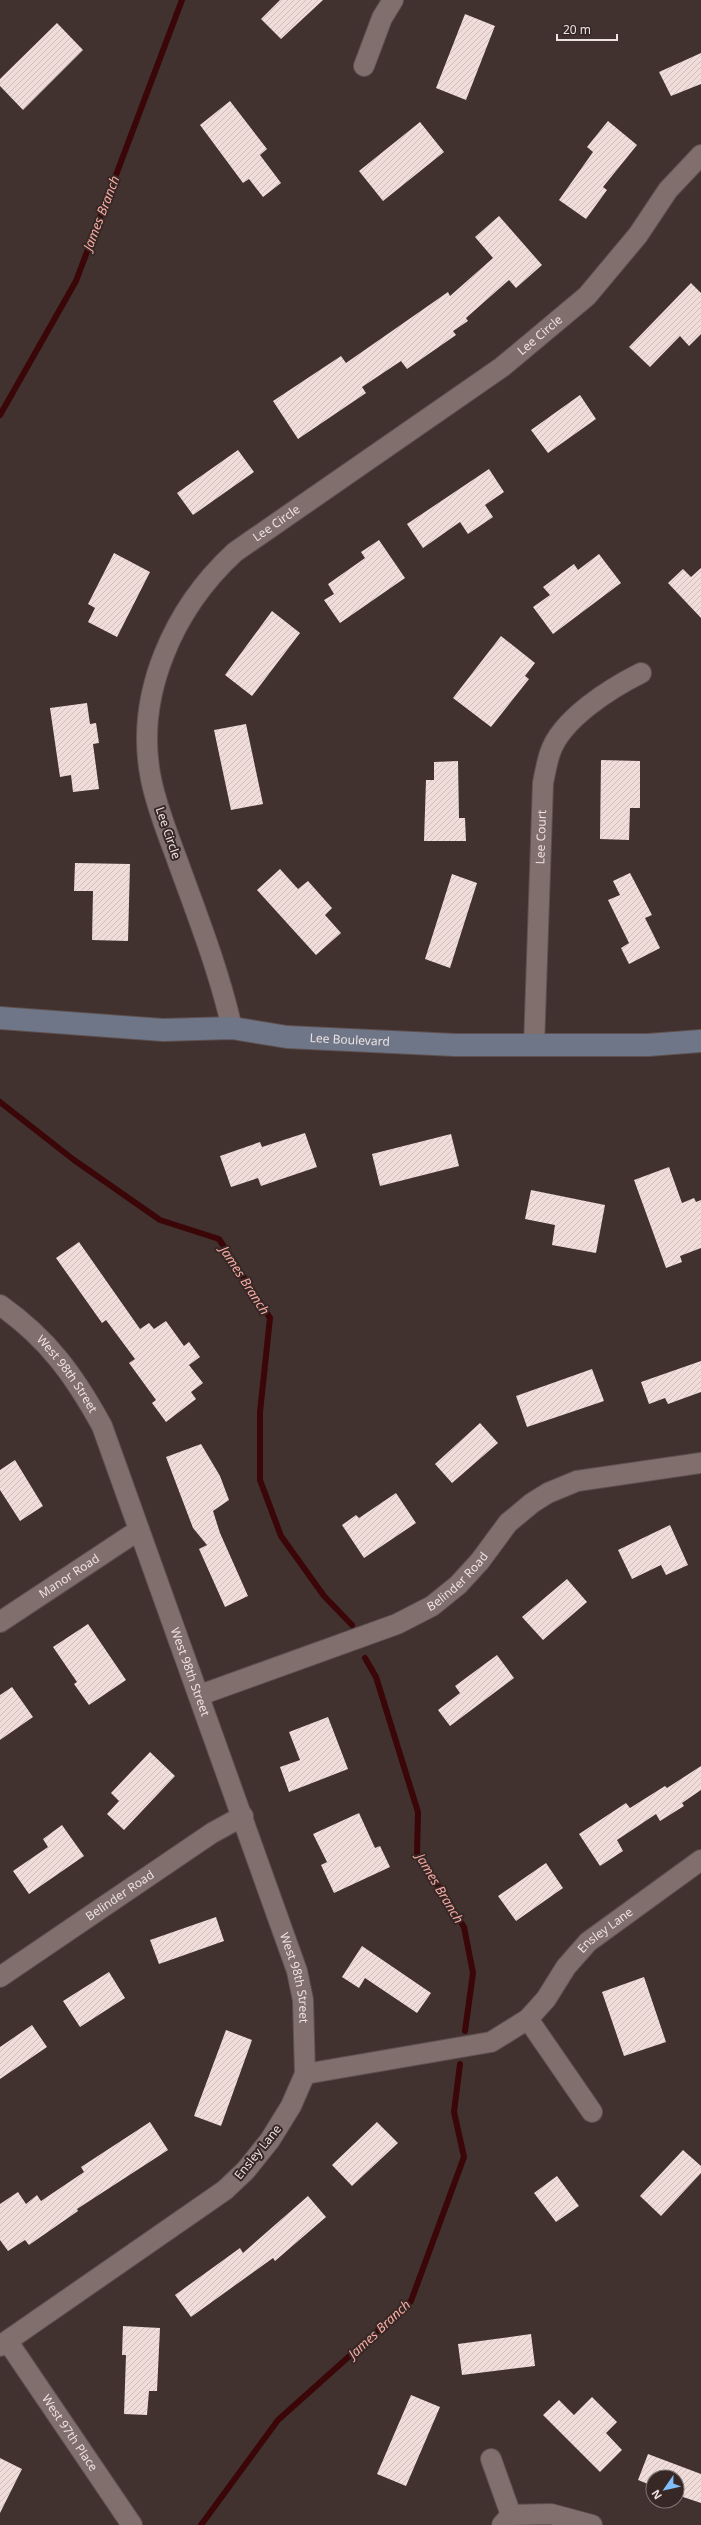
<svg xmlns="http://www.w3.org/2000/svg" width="701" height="2525" viewBox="0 0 701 2525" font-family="'Noto Sans',sans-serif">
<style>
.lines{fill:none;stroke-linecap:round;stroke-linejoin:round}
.stream{stroke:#3b0607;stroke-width:6}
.building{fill:url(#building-hatch)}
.street-casing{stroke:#5f5150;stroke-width:22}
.secondary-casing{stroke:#5f5150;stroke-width:24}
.street{stroke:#816f6d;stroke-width:20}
.secondary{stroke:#6f7688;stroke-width:22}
.labels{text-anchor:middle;stroke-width:4;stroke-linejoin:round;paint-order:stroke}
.street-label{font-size:12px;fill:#ece2e1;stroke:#372826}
.water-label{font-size:13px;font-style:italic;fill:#f6aca4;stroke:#372826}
</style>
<defs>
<pattern id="building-hatch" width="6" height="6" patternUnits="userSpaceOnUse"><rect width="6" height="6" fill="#f0dcd9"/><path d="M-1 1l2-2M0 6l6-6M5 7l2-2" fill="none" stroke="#cebebb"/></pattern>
</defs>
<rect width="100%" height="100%" fill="#413230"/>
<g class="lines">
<path class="stream" d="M 0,415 L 76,281 L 182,0
M 0,1102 L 74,1160 L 160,1220 L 219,1239 L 270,1318 L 260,1412 L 260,1480 L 281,1536 L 324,1596 L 352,1625
M 365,1658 L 376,1677 L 418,1812 L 417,1853 L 464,1927 L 473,1973 L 465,2031
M 201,2525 L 278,2420 L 411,2301 L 464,2157 L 454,2112 L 460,2064"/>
</g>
<path class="building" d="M 280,0 L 323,0 L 281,39 L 261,19 Z
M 465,14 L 495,26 L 466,100 L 436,88 Z
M 57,23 L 83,50 L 23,110 L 0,86 L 0,79 Z
M 701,53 L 701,84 L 671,96 L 659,72 Z
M 230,101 L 267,149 L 260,155 L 281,183 L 263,197 L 249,179 L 243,183 L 200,125 Z
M 608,121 L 637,145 L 603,187 L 607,190 L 586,219 L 559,200 L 593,152 L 587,147 Z
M 420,122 L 444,152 L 383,201 L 359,171 Z
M 499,216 L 542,265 L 516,288 L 509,280 L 466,318 L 468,321 L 453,331 L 456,335 L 407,369 L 401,361 L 362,387 L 366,393 L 298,439 L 273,401 L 341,356 L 346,363 L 448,292 L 450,296 L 493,258 L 475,237 Z
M 691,283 L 701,293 L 701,334 L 689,346 L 680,336 L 650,367 L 629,347 Z
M 580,395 L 596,419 L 548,453 L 531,430 Z
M 238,450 L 254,472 L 193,515 L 177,493 Z
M 489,469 L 504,492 L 485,505 L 493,517 L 468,534 L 460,522 L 423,548 L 407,524 Z
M 379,540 L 405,578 L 340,623 L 324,600 L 334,594 L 328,584 L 365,558 L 361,552 Z
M 114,553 L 150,572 L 117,637 L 88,622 L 95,608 L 88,604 Z
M 599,554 L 621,583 L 553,634 L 533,607 L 550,595 L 543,587 L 574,564 L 578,570 Z
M 701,568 L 701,618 L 668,583 L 683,569 L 691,577 Z
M 272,611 L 300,633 L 252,696 L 225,675 Z
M 501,636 L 535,663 L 525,676 L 529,679 L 491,727 L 453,698 Z
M 87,703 L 90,724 L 96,723 L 99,743 L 93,744 L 99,789 L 73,792 L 71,775 L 60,777 L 50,708 Z
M 246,724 L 263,804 L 231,810 L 214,730 Z
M 601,760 L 640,761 L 640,808 L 630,808 L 629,840 L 600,839 Z
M 458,761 L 459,818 L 465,818 L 466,841 L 424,841 L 426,780 L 434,780 L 434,762 Z
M 75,863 L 130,864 L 128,941 L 92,940 L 93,891 L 74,891 Z
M 280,869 L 298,889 L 308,881 L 332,908 L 325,915 L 341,933 L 316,955 L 257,890 Z
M 630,873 L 652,915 L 645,918 L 660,948 L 629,964 L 621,948 L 629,943 L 608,900 L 620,895 L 613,881 Z
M 452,874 L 477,883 L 450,968 L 425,959 Z
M 305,1133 L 317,1167 L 261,1186 L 258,1178 L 231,1187 L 220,1156 L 260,1142 L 262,1147 Z
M 451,1134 L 459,1166 L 380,1186 L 372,1154 Z
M 669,1167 L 682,1203 L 694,1198 L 696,1202 L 701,1200 L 701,1248 L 680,1256 L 682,1262 L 666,1268 L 634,1180 Z
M 531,1190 L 605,1205 L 596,1253 L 552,1245 L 555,1225 L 525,1219 Z
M 79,1242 L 140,1329 L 149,1323 L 154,1329 L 166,1321 L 184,1346 L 189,1342 L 200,1357 L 189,1365 L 203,1383 L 191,1392 L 196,1399 L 166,1422 L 152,1403 L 156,1400 L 129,1363 L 135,1359 L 106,1320 L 102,1323 L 56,1258 Z
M 701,1361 L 701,1392 L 668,1404 L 665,1398 L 649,1404 L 641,1382 Z
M 592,1369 L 604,1401 L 527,1427 L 516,1396 Z
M 480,1423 L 498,1443 L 452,1483 L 435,1464 Z
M 201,1444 L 220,1476 L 229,1500 L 213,1511 L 220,1533 L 248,1596 L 225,1607 L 199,1549 L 207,1545 L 193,1528 L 166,1457 Z
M 15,1460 L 43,1506 L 20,1521 L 0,1490 L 0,1470 Z
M 396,1493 L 416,1523 L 364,1558 L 342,1525 L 356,1515 L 359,1518 Z
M 670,1525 L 688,1565 L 666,1575 L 661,1565 L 632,1579 L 618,1550 Z
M 567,1579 L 587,1602 L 543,1640 L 522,1617 Z
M 88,1624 L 126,1680 L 89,1705 L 74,1684 L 77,1682 L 53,1647 Z
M 497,1655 L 514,1678 L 450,1726 L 438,1710 L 460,1693 L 455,1686 Z
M 12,1687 L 33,1717 L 0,1740 L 0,1695 Z
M 328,1717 L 348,1769 L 289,1792 L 280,1767 L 300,1760 L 289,1732 Z
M 150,1752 L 175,1776 L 124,1830 L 107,1814 L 119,1801 L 111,1793 Z
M 701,1766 L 701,1790 L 682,1803 L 684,1806 L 660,1821 L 656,1814 L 617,1840 L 623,1851 L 600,1866 L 579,1834 L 626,1803 L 630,1808 L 665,1786 L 667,1788 Z
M 359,1813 L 375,1848 L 380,1846 L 390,1867 L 334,1893 L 321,1865 L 327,1862 L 313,1834 Z
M 62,1825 L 84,1856 L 29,1894 L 13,1871 L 48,1847 L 43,1839 Z
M 546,1863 L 563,1888 L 516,1921 L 498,1896 Z
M 216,1917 L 224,1941 L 159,1964 L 150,1940 Z
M 362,1946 L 431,1993 L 417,2013 L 365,1978 L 359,1988 L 342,1977 Z
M 109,1972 L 125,1998 L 80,2027 L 63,2001 Z
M 644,1977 L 666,2042 L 624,2056 L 602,1992 Z
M 32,2025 L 47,2047 L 0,2079 L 0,2047 Z
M 226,2030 L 252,2040 L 221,2126 L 194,2116 Z
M 150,2122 L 168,2150 L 77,2209 L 78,2211 L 29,2245 L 25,2240 L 8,2251 L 0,2240 L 0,2204 L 18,2192 L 26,2204 L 37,2195 L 41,2201 L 84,2172 L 81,2167 Z
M 377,2122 L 398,2143 L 352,2186 L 332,2165 Z
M 683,2150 L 701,2166 L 701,2173 L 661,2216 L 640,2196 Z
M 557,2176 L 579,2206 L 556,2222 L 534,2193 Z
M 308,2196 L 326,2217 L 275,2261 L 273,2258 L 191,2317 L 175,2295 L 240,2248 L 243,2253 Z
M 123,2326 L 160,2328 L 157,2391 L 149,2391 L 147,2415 L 124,2414 L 126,2355 L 122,2355 Z
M 531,2334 L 535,2366 L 462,2375 L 458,2344 Z
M 411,2395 L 440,2407 L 406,2486 L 377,2474 Z
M 592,2397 L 617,2422 L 606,2433 L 622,2450 L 600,2472 L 543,2415 L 559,2400 L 574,2415 Z
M 648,2454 L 701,2474 L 701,2503 L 677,2495 L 677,2477 L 653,2477 L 653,2486 L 638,2480 Z
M 0,2458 L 22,2469 L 0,2513 Z"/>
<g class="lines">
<g class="street-casing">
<g id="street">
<path d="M 364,66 L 382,18 L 393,0"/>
<path id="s1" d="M 232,1028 C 219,971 199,920 179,865 C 169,837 157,809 151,779 C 134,695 174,608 235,552 L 502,367 L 587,296 L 638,235 L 668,190 L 701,155"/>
<path id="s2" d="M 534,1046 L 543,783 C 545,773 547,762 550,753 C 561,719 611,688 641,673"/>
<path id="s3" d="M 0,1305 C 48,1339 74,1375 102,1426 L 297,1971 L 303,2000 L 305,2074 L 291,2106 L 270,2140 L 246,2170 L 225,2190 L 0,2346"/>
<path id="s4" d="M 0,1622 L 139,1530"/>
<path id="s5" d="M 200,1695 L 397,1624 L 432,1606 L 458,1585 L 480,1561 L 508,1523 L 532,1503 L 548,1493 L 577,1481 L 701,1463"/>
<path id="s6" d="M 0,1977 L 212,1833 L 243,1816"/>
<path d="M 528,2019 L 592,2112"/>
<path id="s7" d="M 305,2074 L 491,2042 L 528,2019 L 546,1999 L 566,1967 L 588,1942 L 701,1860"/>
<path id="s8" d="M 8,2342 L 132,2525"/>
<path d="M 491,2459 L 511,2515"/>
<path d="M 502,2525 L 511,2515 L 551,2514 L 592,2525"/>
</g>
</g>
<g class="secondary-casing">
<g id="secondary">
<path id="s9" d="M 0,1018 L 163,1030 L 232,1028 L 287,1037 L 455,1045 L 648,1045 L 701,1041"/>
</g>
</g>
<use href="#street" class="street"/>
<use href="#secondary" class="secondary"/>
</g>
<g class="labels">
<g class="street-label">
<text dy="4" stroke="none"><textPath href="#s1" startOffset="889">Lee Circle</textPath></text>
<text dy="4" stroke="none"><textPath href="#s1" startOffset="565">Lee Circle</textPath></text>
<text transform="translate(168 833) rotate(71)" y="4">Lee Circle</text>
<text dy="4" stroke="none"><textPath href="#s2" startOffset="209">Lee Court</textPath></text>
<text dy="4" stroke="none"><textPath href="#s9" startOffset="351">Lee Boulevard</textPath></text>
<text dy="4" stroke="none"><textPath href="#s3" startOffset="97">West 98th Street</textPath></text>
<text dy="4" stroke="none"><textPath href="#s4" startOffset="83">Manor Road</textPath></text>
<text dy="4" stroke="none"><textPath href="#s5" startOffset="284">Belinder Road</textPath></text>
<text dy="4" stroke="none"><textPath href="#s3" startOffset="421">West 98th Street</textPath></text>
<text dy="4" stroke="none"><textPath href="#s6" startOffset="145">Belinder Road</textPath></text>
<text dy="4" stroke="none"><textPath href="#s7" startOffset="351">Ensley Lane</textPath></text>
<text dy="4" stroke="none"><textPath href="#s3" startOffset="745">West 98th Street</textPath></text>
<text transform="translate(258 2152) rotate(-51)" y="4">Ensley Lane</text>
<text dy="4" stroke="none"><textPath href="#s8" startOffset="110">West 97th Place</textPath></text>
</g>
<g class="water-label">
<text transform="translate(101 213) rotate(-69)" y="5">James Branch</text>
<text transform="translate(245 1280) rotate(57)" y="5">James Branch</text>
<text transform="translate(440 1888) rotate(59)" y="5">James Branch</text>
<text transform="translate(379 2329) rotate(-43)" y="5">James Branch</text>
</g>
</g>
<g transform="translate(665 2489) rotate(236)"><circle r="19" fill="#372826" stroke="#7f7271"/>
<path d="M0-3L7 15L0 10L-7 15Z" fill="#80bdfa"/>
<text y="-6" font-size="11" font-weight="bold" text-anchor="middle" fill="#ece2e1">N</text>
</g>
<path d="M557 34v6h60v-6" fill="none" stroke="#ece2e1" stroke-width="2"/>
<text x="563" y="34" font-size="12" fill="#ece2e1" stroke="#372826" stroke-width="3" paint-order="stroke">20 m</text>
</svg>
